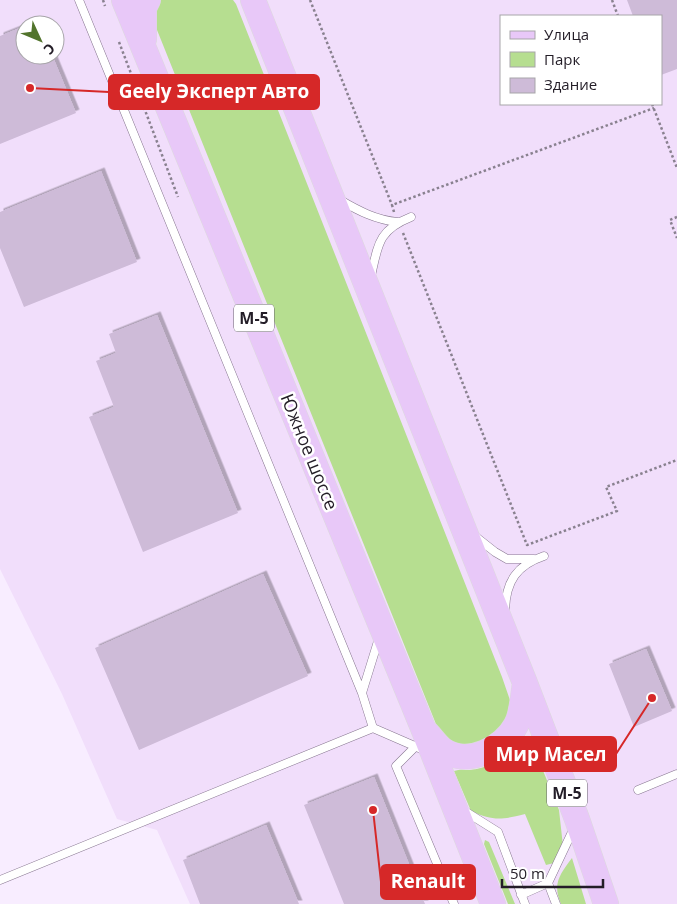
<svg xmlns="http://www.w3.org/2000/svg" width="677" height="904" viewBox="0 0 677 904" font-family="'Open Sans',sans-serif">
<style>
.built{fill:#f1defb;fill-rule:evenodd}
.green{fill:#b6de90}
.building{fill:#cebbd8;filter:url(#shadow)}
.lines{fill:none;stroke-linecap:round;stroke-linejoin:round}
.service-casing{stroke:#877690;stroke-width:9}
.primary-casing{stroke:#dcdbdc;stroke-width:26}
.path{stroke:#89818f;stroke-width:2.5;stroke-dasharray:2.5 2.5;stroke-linecap:butt}
.service{stroke:#fff;stroke-width:8}
.primary{stroke:#e8c8f8;stroke-width:25}
.labels{text-anchor:middle;stroke-width:5;stroke-linejoin:round;paint-order:stroke}
.shield{fill:#fff;stroke:#656168;stroke-width:1}
.shield-label{font-size:16px;font-weight:bold;fill:#231d27}
.street-label{font-size:18px;fill:#231d27;stroke:#fff}
.leader{fill:none;stroke:#d62828;stroke-width:2}
.callout-dot{fill:#d62828;stroke:#fff;stroke-width:2}
.callout{fill:#d62828;stroke:#d62828;stroke-width:2}
.callout-label{font-size:19px;text-anchor:middle;font-weight:bold;fill:#fff}
</style>
<defs>
<filter id="shadow"><feDropShadow dx="3.5" dy="-3.5" stdDeviation="0" flood-color="#0004"/></filter>
</defs>
<rect width="100%" height="100%" fill="#f8edff"/>
<path class="built" d="M 0,0 L 677,0 L 677,904 L 190,904 L 157,830 L 117,819 L 62,694 L 0,569 ZM 501,16 L 661,16 L 661,104 L 501,104 ZM 25,25 L 55,25 L 55,55 L 25,55 Z"/>
<path class="green" d="M 157,0 L 233,0 L 236,4 L 502,677 L 512,706 L 512,719 L 488,749 L 444,744 L 153,20 Z
M 527,738 L 533,746 L 559,810 L 563,846 L 554,863 L 546,865 L 525,814 C 501,820 493,821 471,811 L 454,771 C 460,769 464,770 470,770 C 479,769 488,766 496,762 C 508,754 513,742 527,738 Z
M 485,840 L 489,842 L 515,904 L 508,904 L 484,844 Z
M 572,858 L 586,904 L 561,904 C 552,884 560,874 572,858 Z"/>
<path class="building" d="M 627,0 L 677,0 L 677,69 L 661,75 L 661,16 L 633,16 Z
M 25,26 L 25,55 L 52,55 L 76,113 L 0,144 L 0,36 Z
M 101,171 L 137,262 L 24,307 L 0,248 L 0,212 Z
M 157,315 L 238,513 L 143,552 L 89,417 L 114,407 L 96,361 L 116,353 L 109,334 Z
M 263,574 L 308,676 L 139,750 L 95,648 Z
M 646,649 L 672,711 L 634,727 L 609,664 Z
M 374,777 L 425,904 L 344,904 L 304,805 Z
M 266,825 L 299,904 L 200,904 L 183,860 Z"/>
<g class="lines">
<g class="service-casing">
<path id="service" d="M 79,0 L 362,693 L 373,728
M 340,200 C 359,211 376,220 398,222
M 371,276 C 378,245 378,230 411,217
M 476,537 L 495,552 L 507,559 L 534,559
M 505,610 C 506,581 517,565 544,556
M 362,693 L 379,638
M 415,747 L 396,766 L 454,904
M 638,790 L 677,774
M 463,810 L 498,832 L 525,904
M 0,880 L 373,728 L 426,751
M 548,883 L 556,904
M 521,895 L 548,883 L 573,830"/>
</g>
<g class="primary-casing">
<path id="primary" d="M 124,0 L 423,728 L 493,904
M 253,0 L 525,683 L 577,819 L 606,904
M 144,39 L 144,8 L 148,0
M 427,733 C 432,738 437,746 443,750 C 468,767 504,748 516,725 C 522,715 523,694 525,683"/>
</g>
<path class="path" d="M 103,0 L 105,6
M 310,0 L 392,205
M 612,0 L 618,16
M 119,42 L 178,197
M 652,104 L 677,168
M 394,212 L 392,205 L 654,108
M 677,217 L 670,220 L 677,238
M 403,233 L 527,545 L 617,511 L 606,487 L 677,460"/>
<use href="#service" class="service"/>
<use href="#primary" class="primary"/>
</g>
<g class="labels">
<g class="shield">
<rect x="234" y="304.5" width="40" height="27" rx="4"/>
<rect x="547" y="779.5" width="40" height="27" rx="4"/>
</g>
<g class="shield-label">
<text x="254" y="324">М-5</text>
<text x="567" y="799">М-5</text>
</g>
<g class="street-label">
<text transform="translate(309 452) rotate(68)" y="6">Южное шоссе</text>
</g>
</g>
<path class="leader" d="M30 88L109 92M652 698L616 754M373 810L381 882"/>
<g class="callout-dot">
<circle cx="30" cy="88" r="5"/>
<circle cx="652" cy="698" r="5"/>
<circle cx="373" cy="810" r="5"/>
</g>
<g class="callout">
<rect x="109" y="75" width="210" height="34" rx="5"/>
<rect x="485" y="737" width="131" height="34" rx="5"/>
<rect x="381" y="865" width="94" height="34" rx="5"/>
</g>
<g class="callout-label">
<text x="214" y="98">Geely Эксперт Авто</text>
<text x="551" y="761">Мир Масел</text>
<text x="428" y="888">Renault</text>
</g>
<rect x="500" y="15" width="162" height="90" fill="#ffffff" stroke="#a7a5a9"/>
<rect x="510" y="31" width="25" height="8" fill="#e8c8f8" stroke="#a7a5a9"/>
<text x="544" y="40" font-size="15" fill="#231d27">Улица</text>
<rect x="510" y="52" width="25" height="15" fill="#b6de90" stroke="#a7a5a9"/>
<text x="544" y="65" font-size="15" fill="#231d27">Парк</text>
<rect x="510" y="78" width="25" height="15" fill="#cebbd8" stroke="#a7a5a9"/>
<text x="544" y="90" font-size="15" fill="#231d27">Здание</text>
<g transform="translate(40 40) rotate(134)"><circle r="24" fill="#ffffff" stroke="#a7a5a9"/>
<path d="M0-4L9 19L0 12L-9 19Z" fill="#52742c"/>
<text y="-8" font-size="14" font-weight="bold" text-anchor="middle" fill="#231d27">С</text>
</g>
<path d="M502 879v8h101v-8" fill="none" stroke="#231d27" stroke-width="2.5"/>
<text x="510" y="879" font-size="15" fill="#231d27" stroke="#ffffff" stroke-width="4" paint-order="stroke">50 m</text>
</svg>
